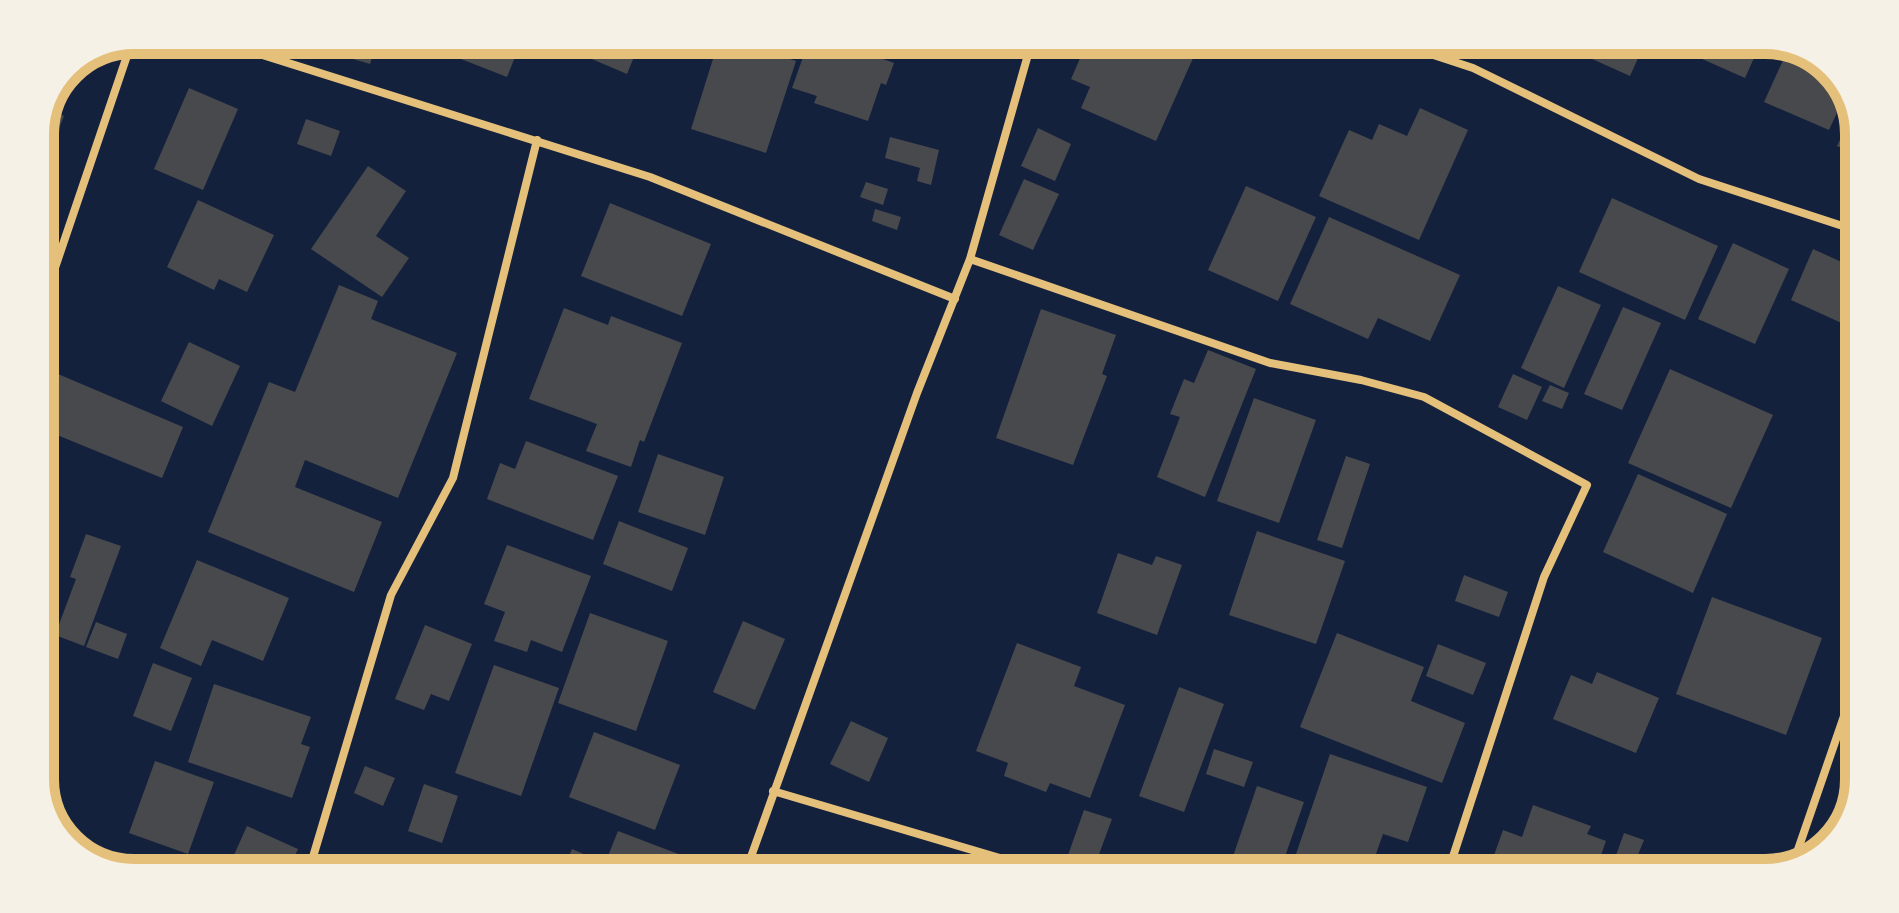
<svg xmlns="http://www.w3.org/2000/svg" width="1899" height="913" viewBox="0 0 1899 913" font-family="Roboto,sans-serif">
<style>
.building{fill:#48494c}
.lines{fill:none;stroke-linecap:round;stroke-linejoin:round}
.minor{stroke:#e5c07b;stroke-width:8}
.rim{fill:none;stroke:#e5c07b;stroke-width:10}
</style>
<rect width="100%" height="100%" fill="#14213d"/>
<path class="building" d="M 340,41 L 377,41 L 370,64 L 336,54 Z
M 426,41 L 521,42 L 507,77 L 425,45 Z
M 572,42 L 640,42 L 627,74 L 580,54 L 583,47 Z
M 718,43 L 738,43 L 760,50 L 762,43 L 771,43 L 784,47 L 781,56 L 796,61 L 766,153 L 691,129 Z
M 808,43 L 885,43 L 880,58 L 894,63 L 886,85 L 881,83 L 868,121 L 814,103 L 817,96 L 792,88 Z
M 1077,44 L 1192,45 L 1198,47 L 1156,141 L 1081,108 L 1090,87 L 1071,79 L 1085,47 Z
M 1571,46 L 1643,47 L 1630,76 L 1570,49 Z
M 1675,47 L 1759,47 L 1745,78 Z
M 1789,47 L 1801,47 L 1840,77 L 1846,93 L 1829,130 L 1764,102 Z
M 189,88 L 238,109 L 203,190 L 154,169 Z
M 1420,108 L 1468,130 L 1419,240 L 1319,196 L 1349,130 L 1372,140 L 1379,124 L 1407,136 Z
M 49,110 L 64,116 L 40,175 L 40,129 Z
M 1853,112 L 1859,128 L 1858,200 L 1841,192 L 1858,155 L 1837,146 Z
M 306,119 L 340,131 L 331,156 L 297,144 Z
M 1038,128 L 1071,144 L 1055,181 L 1021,166 Z
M 890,137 L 939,150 L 931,185 L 917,181 L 920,168 L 885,158 Z
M 368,166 L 406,191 L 376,236 L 409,258 L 382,297 L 311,249 Z
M 1024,179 L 1059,194 L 1033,250 L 999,235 Z
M 866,182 L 888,189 L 883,205 L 860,197 Z
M 1246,186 L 1316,217 L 1278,301 L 1208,270 Z
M 1612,198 L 1718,246 L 1685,320 L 1579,272 Z
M 198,200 L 274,235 L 247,292 L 219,279 L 214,290 L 167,267 Z
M 610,203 L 711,244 L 682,316 L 581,276 Z
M 875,209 L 901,217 L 897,230 L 872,221 Z
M 1329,217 L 1460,275 L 1430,341 L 1378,318 L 1368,339 L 1290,304 Z
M 1733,243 L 1789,269 L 1755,344 L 1698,319 Z
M 1813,249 L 1857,269 L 1857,330 L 1791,300 Z
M 339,285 L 378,301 L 371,319 L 457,353 L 398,498 L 305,460 L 295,487 L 382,522 L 354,592 L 208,532 L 269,382 L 295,392 Z
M 1558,286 L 1601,305 L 1564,388 L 1521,368 Z
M 1623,307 L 1661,323 L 1622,410 L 1584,394 Z
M 564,308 L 608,325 L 611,316 L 682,343 L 644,442 L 640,440 L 631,467 L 586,451 L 597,424 L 529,399 Z
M 1041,309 L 1116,335 L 1102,374 L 1107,376 L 1073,465 L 996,438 Z
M 189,342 L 240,366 L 212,426 L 161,401 Z
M 1208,350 L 1256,369 L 1205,497 L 1157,477 L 1180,417 L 1170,414 L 1184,379 L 1194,383 Z
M 1670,369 L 1773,415 L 1731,508 L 1628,463 Z
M 58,374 L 183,427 L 162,478 L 40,428 L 40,416 Z
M 1513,374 L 1542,387 L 1527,420 L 1498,407 Z
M 1550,385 L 1569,393 L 1562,409 L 1542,401 Z
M 1254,398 L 1316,420 L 1279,523 L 1217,501 Z
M 526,441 L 618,476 L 593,540 L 487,499 L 500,463 L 515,469 Z
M 658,454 L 724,477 L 705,535 L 638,512 Z
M 1346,456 L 1370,464 L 1342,548 L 1317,540 Z
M 1638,474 L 1727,514 L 1693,593 L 1603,552 Z
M 619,521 L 688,548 L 672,591 L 603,564 Z
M 1257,531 L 1345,561 L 1316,644 L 1229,615 Z
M 86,534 L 121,546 L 84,646 L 55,635 L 76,579 L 70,577 Z
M 507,545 L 591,576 L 562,652 L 531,640 L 527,652 L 494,641 L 505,612 L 484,604 Z
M 1118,553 L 1152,565 L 1156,556 L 1182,565 L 1157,635 L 1097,613 Z
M 197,560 L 289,598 L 263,661 L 212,640 L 201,666 L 160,648 Z
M 1464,575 L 1508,592 L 1499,617 L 1455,601 Z
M 1712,597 L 1822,638 L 1786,735 L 1676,694 Z
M 590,613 L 668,641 L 636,731 L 558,703 Z
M 743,621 L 785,639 L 755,710 L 713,692 Z
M 96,622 L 127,634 L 118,659 L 86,647 Z
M 425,625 L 472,644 L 449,701 L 431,694 L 424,710 L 395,699 Z
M 1337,633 L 1424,667 L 1411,701 L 1465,723 L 1442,783 L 1300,727 Z
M 1017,643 L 1081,667 L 1074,686 L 1125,705 L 1090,798 L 1050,783 L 1046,792 L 1004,776 L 1008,763 L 976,751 Z
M 1438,644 L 1486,663 L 1473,695 L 1426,676 Z
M 153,663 L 192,678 L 171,731 L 133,716 Z
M 494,665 L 559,688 L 521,796 L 455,773 Z
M 1597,672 L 1659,698 L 1636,753 L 1553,719 L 1571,675 L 1592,684 Z
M 214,684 L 311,717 L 301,744 L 310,747 L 292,798 L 188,762 Z
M 1179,687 L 1224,704 L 1184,812 L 1139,796 Z
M 851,721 L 888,738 L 869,782 L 830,764 Z
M 594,732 L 680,765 L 655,830 L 569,797 Z
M 1214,749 L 1253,762 L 1244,787 L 1206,774 Z
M 1330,754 L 1427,787 L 1408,842 L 1383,834 L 1370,871 L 1345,871 L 1296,854 Z
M 155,761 L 214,782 L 188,854 L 129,833 Z
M 365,766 L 395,778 L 383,806 L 354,793 Z
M 424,784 L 458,796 L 442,843 L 408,831 Z
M 1257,786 L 1304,802 L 1280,871 L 1228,871 Z
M 1533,805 L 1591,826 L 1587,834 L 1606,841 L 1595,872 L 1488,872 L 1503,830 L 1522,837 Z
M 1084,810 L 1112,819 L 1094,868 L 1067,858 Z
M 247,826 L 298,849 L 290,866 L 229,866 Z
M 618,831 L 702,863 L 700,868 L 623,868 L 606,861 Z
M 1624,833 L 1644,840 L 1631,872 L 1610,872 Z
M 572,849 L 616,868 L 564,868 Z"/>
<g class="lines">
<path class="minor" d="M 215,40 L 650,177 L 955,299
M 1406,46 L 1473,68 L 1699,179 L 1858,231
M 970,259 L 1270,363 L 1361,380 L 1424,397 L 1587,485 L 1544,577 L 1448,872
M 40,312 L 132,41
M 773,791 L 1040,870
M 74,846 L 127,866
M 1793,864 L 1853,690
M 310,867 L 391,595 L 453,478 L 537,140
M 747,868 L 917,393 L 970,259 L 1031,44"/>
</g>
<path d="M0 0H1899V913H0ZM134 54H1765A80 80 0 0 1 1845 134V779A80 80 0 0 1 1765 859H134A80 80 0 0 1 54 779V134A80 80 0 0 1 134 54Z" fill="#f6f1e7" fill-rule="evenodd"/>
<path class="rim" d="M134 54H1765A80 80 0 0 1 1845 134V779A80 80 0 0 1 1765 859H134A80 80 0 0 1 54 779V134A80 80 0 0 1 134 54Z"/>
</svg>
